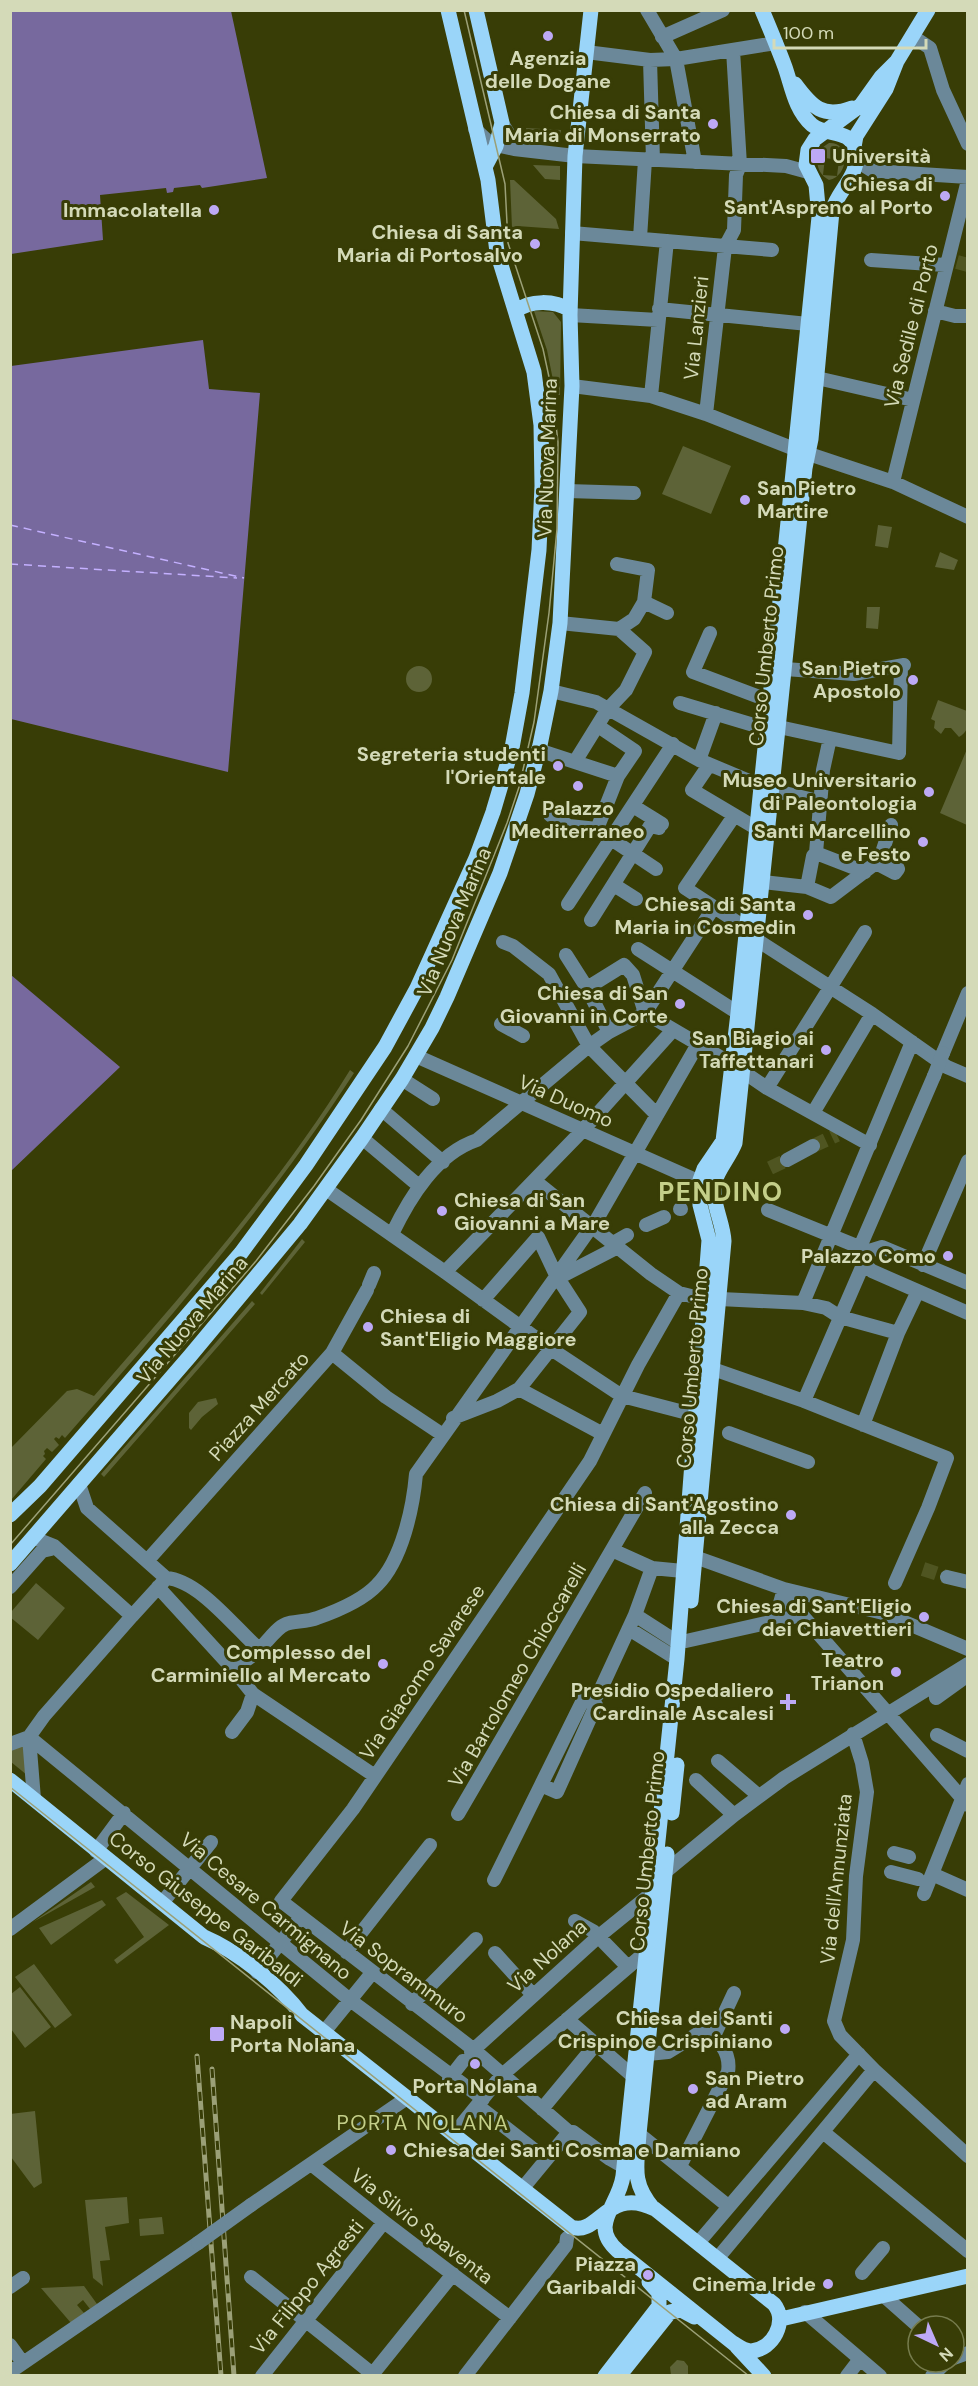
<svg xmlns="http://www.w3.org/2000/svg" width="978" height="2386" viewBox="0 0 978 2386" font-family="'DM Sans',sans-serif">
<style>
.green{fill:#5d6337;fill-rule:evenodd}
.water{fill:#77699e}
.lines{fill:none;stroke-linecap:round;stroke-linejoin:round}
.ferry{stroke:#c4b0ff;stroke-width:1.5;stroke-dasharray:8 6;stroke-linecap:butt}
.minor-tunnel{stroke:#4f5521;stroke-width:14;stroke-dasharray:14 7;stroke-linecap:butt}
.minor{stroke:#6b8899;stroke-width:14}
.major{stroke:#9ad5f9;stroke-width:15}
.tram{stroke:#9ba077;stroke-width:1.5}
.rail-casing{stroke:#9ba077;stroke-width:5}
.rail{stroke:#383d06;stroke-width:3;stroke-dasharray:9;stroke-linecap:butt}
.minor-bridge{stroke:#6b8899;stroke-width:14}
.poi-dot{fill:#bda9f5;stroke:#383d06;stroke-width:2}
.labels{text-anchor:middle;stroke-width:6;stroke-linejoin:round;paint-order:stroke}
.poi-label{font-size:20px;font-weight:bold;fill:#d4dab8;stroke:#383d06;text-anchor:end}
.street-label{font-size:20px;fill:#d4dab8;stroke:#383d06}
.neighbourhood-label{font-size:21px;letter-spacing:1.5px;fill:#c4cf89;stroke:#383d06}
.district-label{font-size:26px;font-weight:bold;letter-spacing:1.5px;fill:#c4cf89;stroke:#383d06}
</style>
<rect width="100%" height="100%" fill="#383d06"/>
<path class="green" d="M 526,128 L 561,130 L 560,137 L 528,136 Z
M 829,143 C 851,142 849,176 829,180 C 813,172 814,151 829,143 ZM 825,158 L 839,160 L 837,176 L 823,175 Z
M 533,165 L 560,166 L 560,180 L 545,179 Z
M 510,180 L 514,180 L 556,219 L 559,229 L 517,226 L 512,228 Z
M 534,311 L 553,312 L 561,322 L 560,395 L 556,395 L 547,350 Z
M 683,446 L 731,466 L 711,514 L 662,494 Z
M 878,525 L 892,527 L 888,548 L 875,546 Z
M 940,552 L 958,560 L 954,570 L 935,567 Z
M 867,607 L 880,607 L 878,629 L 866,628 Z
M406 679a13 13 0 1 1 26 0a13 13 0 1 1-26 0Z
M 938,700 L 967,711 C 968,722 970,731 959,737 L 951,728 L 945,728 L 941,734 L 934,728 L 935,721 L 931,719 Z
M 967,749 L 967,825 L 940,813 Z
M 350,1070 L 354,1073 C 269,1204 168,1321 65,1438 L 62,1435 L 59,1439 L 56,1437 L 54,1439 L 59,1445 L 52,1452 L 47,1448 L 44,1451 L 45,1454 L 43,1456 L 46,1459 L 11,1500 L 11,1448 L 67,1391 L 77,1389 L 94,1396 C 185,1291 277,1188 350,1070 Z
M 302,1239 L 305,1242 L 262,1295 L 260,1293 Z
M 252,1301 L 255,1304 L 104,1477 L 101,1474 Z
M 216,1398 L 218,1404 L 202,1417 L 191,1430 L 189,1428 L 189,1413 L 198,1402 Z
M 36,1583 L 65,1608 L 38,1640 L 10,1617 L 11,1612 Z
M 23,1744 L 27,1775 L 11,1762 L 11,1749 Z
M 91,1882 L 95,1887 L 33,1922 Z
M 126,1892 L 169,1925 L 117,1964 L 114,1960 L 144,1937 L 116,1898 Z
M 102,1900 L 106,1905 L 51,1945 L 39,1928 Z
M 34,1964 L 72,2015 L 55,2028 L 15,1977 Z
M 20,1987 L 51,2027 L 25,2048 L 11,2029 L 11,1994 Z
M 35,2111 L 42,2183 L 34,2188 L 11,2157 L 10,2114 Z
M 127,2197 L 129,2223 L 105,2227 L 110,2260 L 100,2261 L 103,2286 L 93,2278 L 85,2200 Z
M 162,2217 L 164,2234 L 140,2236 L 139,2219 Z
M 84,2286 L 97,2304 L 90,2309 L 83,2300 L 77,2305 L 84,2313 L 71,2323 L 41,2288 Z
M 677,2360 L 684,2361 L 688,2366 L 688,2375 L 671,2375 L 670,2367 Z"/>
<path class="water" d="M 11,10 L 231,11 L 267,178 L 202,188 L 200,185 L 174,188 L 173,192 L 167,193 L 166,188 L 100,195 L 103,240 L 11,254 Z
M 203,340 L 209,389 L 260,393 L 228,772 L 11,719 L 11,366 Z
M 11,975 L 120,1067 L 11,1171 Z"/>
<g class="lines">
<path class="ferry" d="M 10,525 L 244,578
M 10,564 L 237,578"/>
<path class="minor-tunnel" d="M 957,262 L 968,265
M 813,1146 L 837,1135
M 770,1168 L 787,1160
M 923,1569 L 947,1577"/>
<path class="minor" d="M 647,10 L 676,59 L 695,162
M 912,36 L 930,48 L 943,90 L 968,144
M 662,37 L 723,10
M 586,52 L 650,60 L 676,59 L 776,43
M 650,60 L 653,160
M 502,123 L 511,138 L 526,149
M 475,129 L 491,144 L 514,149 L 575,156 L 786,166 L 808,172
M 856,154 L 860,163 L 873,171 L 968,177
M 572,233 L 772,250
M 640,238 L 645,160
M 871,260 L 945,265
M 659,309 L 808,324
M 935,311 L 955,316 L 968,316
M 570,315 L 658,320
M 817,378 L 913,400
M 572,386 L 651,396 L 706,414 L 797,450 L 893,482 L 968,517
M 651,396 L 667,241
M 706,414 L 725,247 L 734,230 L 736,175 L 740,165 L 733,50
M 893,482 L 968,180
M 567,491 L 634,493
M 617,564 L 648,570 L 644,602 L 667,613
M 560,623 L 619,629 L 645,652 L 626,690 L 607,710 L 576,760
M 619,629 L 634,619 L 644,602
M 710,633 L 693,672 L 770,701
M 785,669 L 854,674 L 904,665
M 551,691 L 596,702 L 699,760 L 761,786
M 680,703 L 767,729
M 779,727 L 899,753 L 901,666
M 538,750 L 618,776
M 699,760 L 716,713
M 709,765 L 692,790 L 756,828
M 772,790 L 822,802
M 633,806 L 662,824
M 550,815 L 569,826 L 597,829 L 618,776 L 635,751 L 598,726
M 734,816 L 685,888 L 746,928
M 605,835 L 656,869
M 816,853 L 865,872
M 763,882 L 807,887 L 831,897 L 876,863 L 895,873 L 898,869 L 895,863 L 881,856 L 891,825
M 614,885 L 636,899
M 807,887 L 813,856 L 816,853 L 823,770 L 830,738
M 568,904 L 673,744
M 591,920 L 650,826 L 659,828
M 757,940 L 872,1014 L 947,1067 L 968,1076
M 503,942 L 513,946 L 549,974 L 589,1046 L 657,1115
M 638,949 L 738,1013
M 566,955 L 587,988 L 609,1032
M 587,988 L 624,965 L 633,975 L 645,1013
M 645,1013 L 732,1064 L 767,1088 L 870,1145
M 501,1024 L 523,1036
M 943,1053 L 968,993
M 416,1056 L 700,1182
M 408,1083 L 433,1099
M 767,1088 L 865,932
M 381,1109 L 443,1162
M 813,1113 L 872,1014
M 362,1138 L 419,1186
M 787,1160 L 813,1146
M 535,1181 L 651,1274 L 679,1293 L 699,1298 L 803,1303 L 826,1308 L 840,1317 L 898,1333
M 326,1189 L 445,1272 L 551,1349 L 622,1396 L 695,1415
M 680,1209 L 681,1209
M 768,1210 L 869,1251 L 882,1247 L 968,1283
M 646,1225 L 664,1217
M 392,1234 C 410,1197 436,1154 477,1140 L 589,1046 L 609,1032 L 645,1013 L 714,907
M 613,1243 L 627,1235
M 860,1247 L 934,1076
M 864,1264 L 872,1271 L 968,1313
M 923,1265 L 968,1161
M 445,1272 L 583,1130 L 673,1030
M 558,1278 L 618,1247
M 369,1285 L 374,1273
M 803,1303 L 912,1042
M 332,1353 L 367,1290
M 713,1369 L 804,1401 L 947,1458 L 928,1508 L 895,1583
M 519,1389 L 603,1434
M 804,1401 L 869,1251
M 453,1418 L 497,1401 L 519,1389 L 580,1312 L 556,1275 L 538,1237 L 483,1300
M 863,1425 L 898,1333 L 918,1291
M 729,1433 L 808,1462
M 79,1484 L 87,1508 L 166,1578 C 199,1580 235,1628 259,1649
M 34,1538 L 54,1546 L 132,1616 L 163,1582
M 612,1550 L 652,1568 L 683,1571
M 695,1557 L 784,1589 L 802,1615 L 968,1805
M 147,1561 L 332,1353 L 386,1397 L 443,1435
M 947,1577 L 968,1582
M 10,1587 L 42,1551 L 51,1549
M 158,1587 L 233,1669 L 253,1694 L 375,1776
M 635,1615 L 677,1642
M 775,1621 L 784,1589 L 883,1613 L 968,1649
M 629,1629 L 677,1659
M 686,1641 L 802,1615
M 233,1669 C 242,1663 251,1657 259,1650 C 267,1642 276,1628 286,1624 C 293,1621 307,1622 317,1618 C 337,1611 362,1601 377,1585 C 402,1560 413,1508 416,1474 L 597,1219 L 698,1044
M 584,1698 L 596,1705 L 557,1792 L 541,1785 Z
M 936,1698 L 968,1675
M 590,1702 L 599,1693 L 635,1615 L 652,1568
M 232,1732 L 247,1712 L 253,1694
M 853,1734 L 862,1763 L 867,1792 L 856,1876 L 853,1940 L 834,2021 L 840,2035 L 874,2070 L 968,2156
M 937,1735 L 968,1751
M 29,1737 L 350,2000 L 483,2099
M 29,1737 L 44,1716 L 132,1616
M 29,1737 L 34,1799
M 10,1744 L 29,1737
M 718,1761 L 759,1796
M 696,1780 L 734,1815
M 458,1814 L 645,1493
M 96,1851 L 124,1813
M 894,1853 L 909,1857
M 665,1872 L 734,1815 L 784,1778 L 968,1664
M 891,1872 L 918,1879
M 932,1874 L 968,1890
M 494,1880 L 541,1785
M 924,1894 L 968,1784
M 162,1903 L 211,1842
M 575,1921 L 593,1931 L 627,1966
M 10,1929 L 106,1858
M 346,1952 L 430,1845
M 495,1953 L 533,1995
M 257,1972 L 301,1917
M 412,2004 L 476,1939
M 567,2019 L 635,2078
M 324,2032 L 372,1973
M 713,2038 L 734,1993
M 471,2052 L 599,1936 L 652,1893
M 648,2054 L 668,2052 L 699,2033 C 718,2034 731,2053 728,2072 L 680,2166
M 449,2079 L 463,2061
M 478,2106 L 546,2159
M 542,2109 L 596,2044
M 823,2132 L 968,2251
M 639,2134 L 728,2206
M 453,2135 L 502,2075 L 647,1951
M 311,2164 L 384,2222 L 510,2318
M 624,2167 L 610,2159 L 573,2132 L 569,2132 L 473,2049 L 281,1901 L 353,1809 L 590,1461 L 638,1365 L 679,1293
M 522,2189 L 569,2132
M 251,2205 L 407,2098
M 698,2243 L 859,2054
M 717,2259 L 874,2070
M 862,2273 L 883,2248
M 251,2277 L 375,2376
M 10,2287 L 23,2278
M 883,2295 L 918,2326
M 805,2312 L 880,2376
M 10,2345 L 23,2363
M 954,2358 L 968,2353
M 10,2372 L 198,2243
M 262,2376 L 384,2222
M 371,2376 L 453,2274
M 465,2376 L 566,2245 L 567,2238
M 847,2376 L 860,2359
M 932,2376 L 946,2362"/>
<path class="major" d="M 476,10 L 502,123 L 496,146 L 485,167
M 795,84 C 812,107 823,119 852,108
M 854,147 L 856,136 L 886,89 L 897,61 L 928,10
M 516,311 C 530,300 554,300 570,310
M 10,1515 L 40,1486 L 241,1253 L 306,1165 L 385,1047 L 417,988 L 476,858 L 493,812 L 512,748 L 522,693 L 539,550 L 542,486 L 541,425 L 534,372 L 497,252 L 488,180 L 448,10
M 10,1564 L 190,1356 L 300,1224 L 362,1138 L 402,1079 L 432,1028 L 447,997 L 500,873 L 527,794 L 540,745 L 551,691 L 560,623 L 572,386 L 570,315 L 575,156 L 591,10
M 691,1601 L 724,1241 C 723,1221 710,1200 715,1181 C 719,1168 730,1156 735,1143 L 805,468 L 811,439 L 832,211 C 838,190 860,175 856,152 C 851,127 827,137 812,125 C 795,110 792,87 785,67 C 778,48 770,29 762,10
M 10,1780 L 204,1937 C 239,1952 279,1985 302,2015 L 571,2227 C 599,2237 607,2185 655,2209 L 774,2304 C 788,2321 773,2350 751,2351 C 744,2351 738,2346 733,2343 L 618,2251 C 588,2225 619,2206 623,2176 L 677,1659 L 709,1240 L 700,1205 L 700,1180 L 704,1169 L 723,1141 L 738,1013 L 819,217 L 816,185 L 806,165 L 808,150 L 815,139 L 861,105 L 881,77 L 897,61
M 672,1813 L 677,1765
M 653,2208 C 631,2182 637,2166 639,2134 L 667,1854
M 781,2319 L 968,2276
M 737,2347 L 764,2376
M 605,2376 L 659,2306 L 659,2293 L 649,2282
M 619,2376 L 670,2312 L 681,2310 L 694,2317"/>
<path class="tram" d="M 10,1545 L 256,1261 L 314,1186 L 361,1120 L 408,1046 L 452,960 L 507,823 L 519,787 L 534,722 L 549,613 L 557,529 L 558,442 L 552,391 L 543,349 L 508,243 L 505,184 L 464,10
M 10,1787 L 749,2376"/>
<g class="rail-casing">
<path id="rail" d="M 197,2056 L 221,2376
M 212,2069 L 234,2376"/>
</g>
<use href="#rail" class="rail"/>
<path class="minor-bridge" d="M 934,1076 L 943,1053
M 198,2243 L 251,2205"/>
</g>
<g class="poi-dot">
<circle cx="548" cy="36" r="6"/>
<circle cx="713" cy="124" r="6"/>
<rect x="810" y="148" width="16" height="16" rx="3"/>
<circle cx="945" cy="196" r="6"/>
<circle cx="214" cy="210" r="6"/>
<circle cx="535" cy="244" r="6"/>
<circle cx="745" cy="500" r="6"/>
<circle cx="913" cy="680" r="6"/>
<circle cx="558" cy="766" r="6"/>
<circle cx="578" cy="786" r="6"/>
<circle cx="929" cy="792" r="6"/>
<circle cx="923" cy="842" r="6"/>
<circle cx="808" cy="915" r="6"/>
<circle cx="680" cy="1004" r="6"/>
<circle cx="826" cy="1050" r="6"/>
<circle cx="442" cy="1211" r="6"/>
<circle cx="948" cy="1256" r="6"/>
<circle cx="368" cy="1327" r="6"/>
<circle cx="791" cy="1515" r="6"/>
<circle cx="924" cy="1617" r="6"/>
<circle cx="383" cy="1664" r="6"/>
<circle cx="896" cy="1672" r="6"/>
<path d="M785 1693h6v6h6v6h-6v6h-6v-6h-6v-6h6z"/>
<circle cx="785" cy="2029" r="6"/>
<rect x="209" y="2026" width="16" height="16" rx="3"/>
<circle cx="475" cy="2064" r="6"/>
<circle cx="693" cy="2089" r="6"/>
<circle cx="391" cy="2150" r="6"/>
<circle cx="648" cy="2275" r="6"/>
<circle cx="828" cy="2284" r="6"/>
</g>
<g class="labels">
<g class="poi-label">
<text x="548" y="65" text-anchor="middle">Agenzia<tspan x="548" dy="23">delle Dogane</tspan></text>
<text x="701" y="119">Chiesa di Santa<tspan x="701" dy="23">Maria di Monserrato</tspan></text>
<text x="832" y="163" text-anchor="start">Università</text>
<text x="933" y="191">Chiesa di<tspan x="933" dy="23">Sant'Aspreno al Porto</tspan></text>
<text x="202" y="217">Immacolatella</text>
<text x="523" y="239">Chiesa di Santa<tspan x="523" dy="23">Maria di Portosalvo</tspan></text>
<text x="757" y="495" text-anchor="start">San Pietro<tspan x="757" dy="23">Martire</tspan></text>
<text x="901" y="675">San Pietro<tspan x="901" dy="23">Apostolo</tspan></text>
<text x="546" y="761">Segreteria studenti<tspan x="546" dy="23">l'Orientale</tspan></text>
<text x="917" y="787">Museo Universitario<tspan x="917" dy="23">di Paleontologia</tspan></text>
<text x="578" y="815" text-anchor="middle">Palazzo<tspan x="578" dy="23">Mediterraneo</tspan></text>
<text x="911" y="838">Santi Marcellino<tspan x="911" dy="23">e Festo</tspan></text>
<text x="796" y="911">Chiesa di Santa<tspan x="796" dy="23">Maria in Cosmedin</tspan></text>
<text x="668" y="1000">Chiesa di San<tspan x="668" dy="23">Giovanni in Corte</tspan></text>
<text x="814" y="1045">San Biagio ai<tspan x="814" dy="23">Taffettanari</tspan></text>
<text x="454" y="1207" text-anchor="start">Chiesa di San<tspan x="454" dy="23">Giovanni a Mare</tspan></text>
<text x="936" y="1263">Palazzo Como</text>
<text x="380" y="1323" text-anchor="start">Chiesa di<tspan x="380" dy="23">Sant'Eligio Maggiore</tspan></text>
<text x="779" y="1511">Chiesa di Sant'Agostino<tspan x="779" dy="23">alla Zecca</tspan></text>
<text x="912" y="1613">Chiesa di Sant'Eligio<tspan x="912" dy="23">dei Chiavettieri</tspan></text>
<text x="371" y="1659">Complesso del<tspan x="371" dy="23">Carminiello al Mercato</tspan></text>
<text x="884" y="1667">Teatro<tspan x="884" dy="23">Trianon</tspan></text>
<text x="774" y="1697">Presidio Ospedaliero<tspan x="774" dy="23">Cardinale Ascalesi</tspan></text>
<text x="773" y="2025">Chiesa dei Santi<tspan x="773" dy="23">Crispino e Crispiniano</tspan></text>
<text x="230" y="2029" text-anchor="start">Napoli<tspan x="230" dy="23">Porta Nolana</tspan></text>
<text x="705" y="2085" text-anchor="start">San Pietro<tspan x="705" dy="23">ad Aram</tspan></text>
<text x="475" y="2093" text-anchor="middle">Porta Nolana</text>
<text x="403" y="2157" text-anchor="start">Chiesa dei Santi Cosma e Damiano</text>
<text x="636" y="2271">Piazza<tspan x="636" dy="23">Garibaldi</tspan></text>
<text x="816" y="2291">Cinema Iride</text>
</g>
<g class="street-label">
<text transform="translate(911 326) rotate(-76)" y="7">Via Sedile di Porto</text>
<text transform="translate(696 328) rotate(-84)" y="7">Via Lanzieri</text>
<text transform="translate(547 458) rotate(-88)" y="7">Via Nuova Marina</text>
<text transform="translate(766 646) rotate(-84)" y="7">Corso Umberto Primo</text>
<text transform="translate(454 922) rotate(-67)" y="7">Via Nuova Marina</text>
<text transform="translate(566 1101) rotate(24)" y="7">Via Duomo</text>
<text transform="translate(192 1320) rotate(-50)" y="7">Via Nuova Marina</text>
<text transform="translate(692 1368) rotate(-85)" y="7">Corso Umberto Primo</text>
<text transform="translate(259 1406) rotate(-48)" y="7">Piazza Mercato</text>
<text transform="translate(422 1672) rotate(-56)" y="7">Via Giacomo Savarese</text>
<text transform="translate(517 1675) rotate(-60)" y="7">Via Bartolomeo Chioccarelli</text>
<text transform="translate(647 1851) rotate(-84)" y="7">Corso Umberto Primo</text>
<text transform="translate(836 1879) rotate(-84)" y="7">Via dell'Annunziata</text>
<text transform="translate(266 1906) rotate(40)" y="7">Via Cesare Carmignano</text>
<text transform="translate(206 1909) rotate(38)" y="7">Corso Giuseppe Garibaldi</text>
<text transform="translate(547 1956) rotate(-42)" y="7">Via Nolana</text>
<text transform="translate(404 1972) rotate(37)" y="7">Via Soprammuro</text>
<text transform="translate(422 2226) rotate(38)" y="7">Via Silvio Spaventa</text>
<text transform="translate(307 2287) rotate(-51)" y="7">Via Filippo Agresti</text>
</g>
<g class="neighbourhood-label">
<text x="423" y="2130">PORTA NOLANA</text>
</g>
<g class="district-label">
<text x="721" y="1201">PENDINO</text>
</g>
</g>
<rect width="978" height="2386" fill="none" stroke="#d4dab8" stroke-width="24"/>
<g transform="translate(936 2344) rotate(136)"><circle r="28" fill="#383d06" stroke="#767c4d" stroke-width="1.5"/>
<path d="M0-4.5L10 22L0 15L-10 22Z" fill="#bda9f5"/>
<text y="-9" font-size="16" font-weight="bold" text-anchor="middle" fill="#d4dab8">N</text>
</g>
<path d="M774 39v9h152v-9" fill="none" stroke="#d4dab8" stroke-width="3"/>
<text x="783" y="39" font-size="18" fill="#d4dab8" stroke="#383d06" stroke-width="4.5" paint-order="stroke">100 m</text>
</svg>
